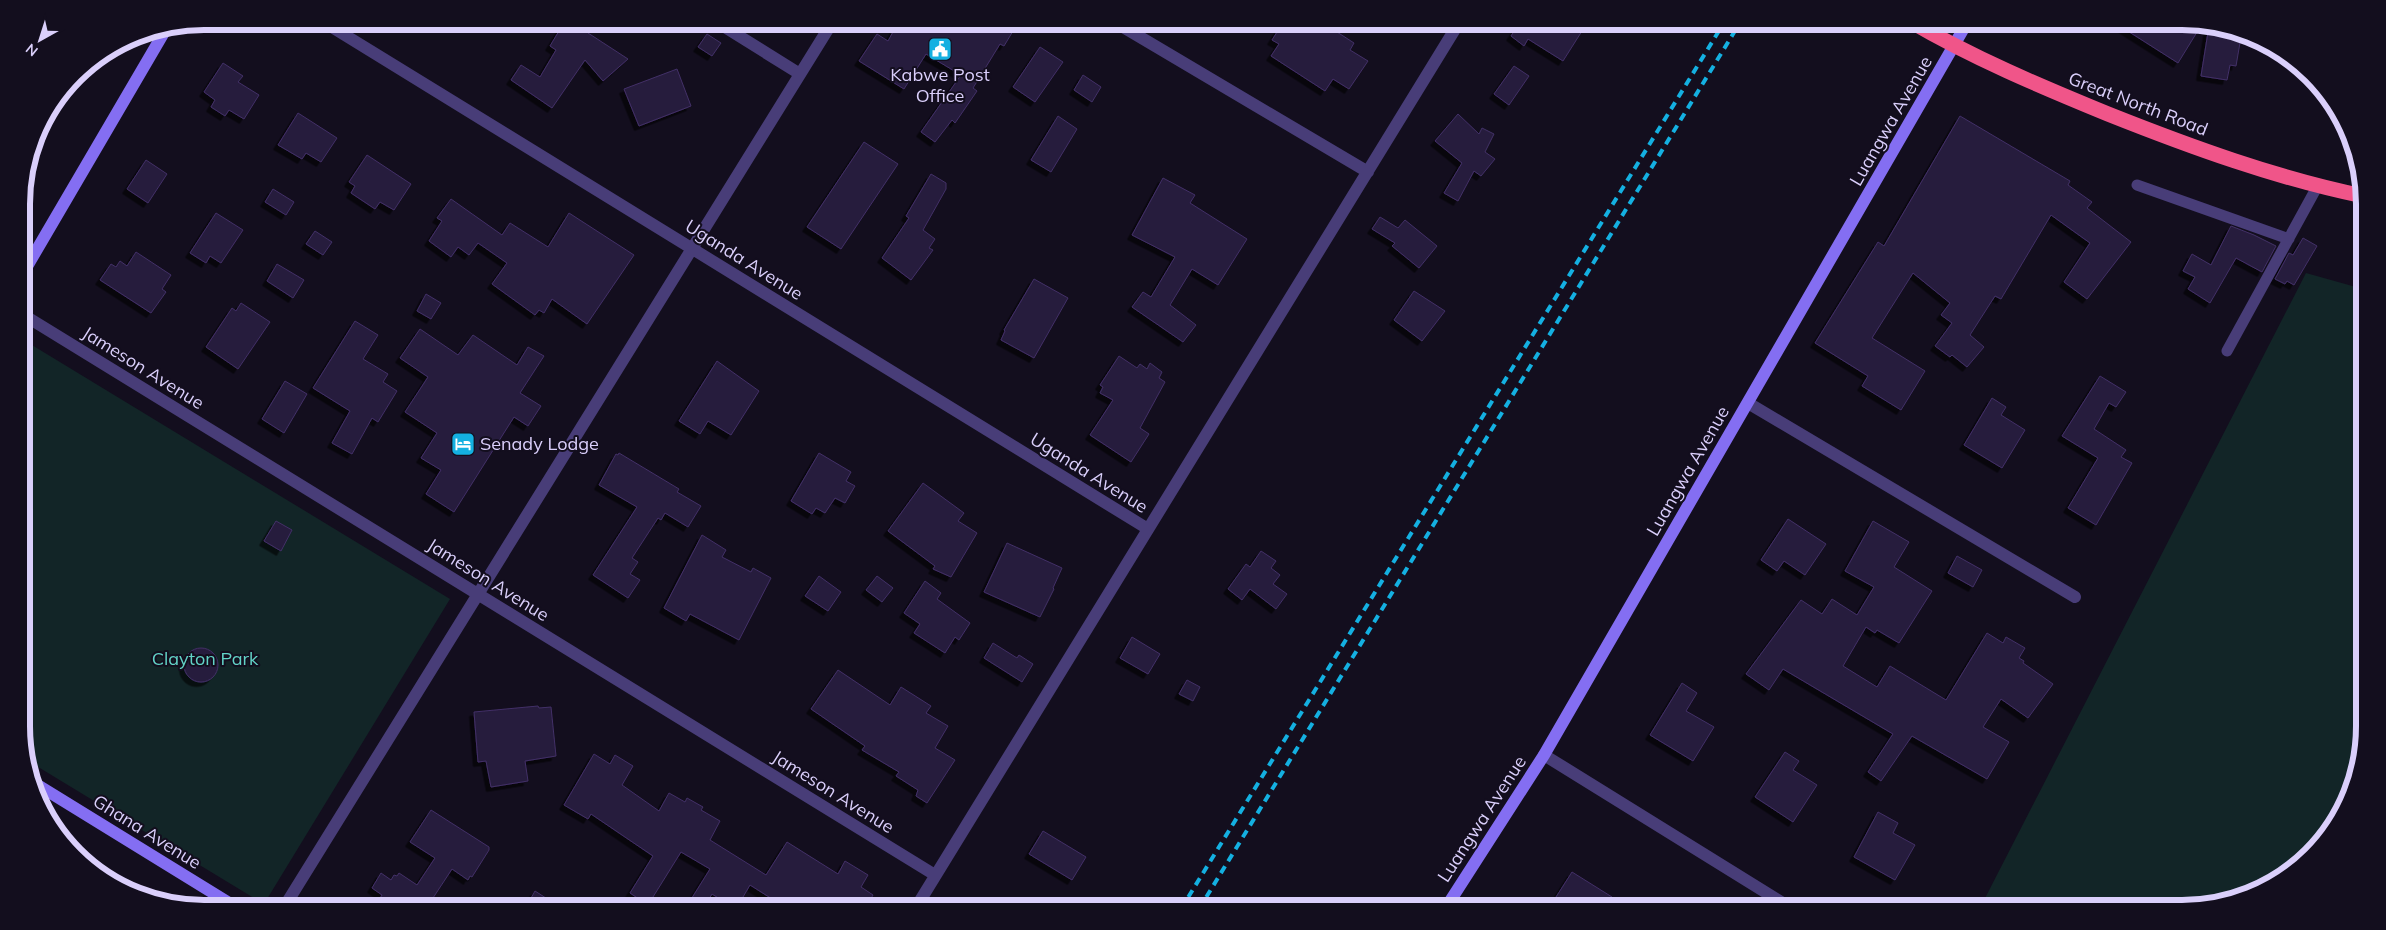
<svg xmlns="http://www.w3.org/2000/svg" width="2386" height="930" viewBox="0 0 2386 930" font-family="Mulish,sans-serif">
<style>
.green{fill:#122527}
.building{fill:#271c3d;stroke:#423067;filter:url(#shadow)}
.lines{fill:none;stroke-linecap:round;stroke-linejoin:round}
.lane{stroke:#483d78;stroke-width:11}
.street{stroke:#483d78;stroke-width:12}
.secondary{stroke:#846ef2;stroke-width:12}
.highway{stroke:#f05589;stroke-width:15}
.rail{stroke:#14b0e1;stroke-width:4;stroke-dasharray:8 6;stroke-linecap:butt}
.labels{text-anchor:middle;stroke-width:4;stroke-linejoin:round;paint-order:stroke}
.poi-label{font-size:18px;fill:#dacffb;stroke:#130e1e}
.street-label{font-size:18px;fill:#dacffb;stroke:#130e1e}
.park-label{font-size:18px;fill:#62d3c7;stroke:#130e1e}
.rim{fill:none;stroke:#dacffb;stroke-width:6}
</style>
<defs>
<filter id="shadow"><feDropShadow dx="-4.5" dy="4.5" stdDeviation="0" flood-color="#0009"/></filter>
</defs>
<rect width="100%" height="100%" fill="#130e1e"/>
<path class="green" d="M 2306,273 L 2363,289 L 2365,726 L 2355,785 L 2327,837 L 2293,871 L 2241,899 L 2194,908 L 1980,908 Z
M 22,339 L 450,599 L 264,904 L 25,759 Z"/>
<path class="building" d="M 565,21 L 579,21 L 591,29 L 588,33 L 628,59 L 603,81 L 585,60 L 552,108 L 511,80 L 521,65 L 540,77 L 556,50 L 550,46 Z
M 899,21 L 1019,21 L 1004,46 L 1000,44 L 973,88 L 977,91 L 955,123 L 952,120 L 935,142 L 921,132 L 961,75 L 926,54 L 904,89 L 859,61 L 877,34 L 888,41 Z
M 1284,21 L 1320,21 L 1354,43 L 1350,50 L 1368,61 L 1349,89 L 1333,79 L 1325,91 L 1271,56 L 1279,44 L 1272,40 Z
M 1521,21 L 1567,21 L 1582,31 L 1563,61 L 1528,39 L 1524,46 L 1511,36 Z
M 2112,21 L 2182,21 L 2202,24 L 2178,63 Z
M 2209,26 L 2242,31 L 2236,66 L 2230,65 L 2227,80 L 2201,76 Z
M 707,34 L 721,43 L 712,56 L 698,47 Z
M 1040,47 L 1063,62 L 1035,102 L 1013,87 Z
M 223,63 L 243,76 L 238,82 L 259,95 L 244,119 L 229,110 L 225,116 L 211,107 L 215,100 L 204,92 Z
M 1514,66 L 1529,76 L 1509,105 L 1494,94 Z
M 677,69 L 691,106 L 639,126 L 624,89 Z
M 1083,75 L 1101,87 L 1092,102 L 1074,90 Z
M 298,113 L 337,138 L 321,162 L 306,153 L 302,159 L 278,145 Z
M 1458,114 L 1479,134 L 1482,128 L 1494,134 L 1485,152 L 1495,159 L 1481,176 L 1474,171 L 1458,201 L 1444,193 L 1462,163 L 1435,141 Z
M 1058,116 L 1077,129 L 1051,172 L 1031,160 Z
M 1960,116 L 2070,181 L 2068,185 L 2092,202 L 2087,208 L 2131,242 L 2087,299 L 2064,282 L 2090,243 L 2051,215 L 2001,299 L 1995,296 L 1970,335 L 1984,347 L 1967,367 L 1952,355 L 1950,357 L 1935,346 L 1952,323 L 1941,315 L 1950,303 L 1913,273 L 1872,338 L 1925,371 L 1901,410 L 1862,386 L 1868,376 L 1815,343 L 1878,242 L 1884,246 Z
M 864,142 L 898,164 L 841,249 L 807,227 Z
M 367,155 L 411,184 L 394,210 L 380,202 L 375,209 L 351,193 L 355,186 L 349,182 Z
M 146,160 L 167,174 L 148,203 L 127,189 Z
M 931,174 L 946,183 L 946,189 L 923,230 L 935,239 L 929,248 L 933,250 L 911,280 L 882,258 L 909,218 L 906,216 Z
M 1163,178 L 1195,195 L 1190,203 L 1247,239 L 1218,285 L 1192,269 L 1170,305 L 1196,325 L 1183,342 L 1132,307 L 1143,292 L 1151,297 L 1175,257 L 1132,235 Z
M 273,189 L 294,202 L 286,215 L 265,202 Z
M 451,199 L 502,235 L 510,223 L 548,247 L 569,213 L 634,255 L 587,324 L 552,299 L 544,313 L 539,310 L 535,315 L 492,284 L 507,263 L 478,243 L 469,255 L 458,247 L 451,257 L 429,241 L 442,221 L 437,218 Z
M 216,213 L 243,230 L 221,263 L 210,256 L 206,263 L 190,253 Z
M 1380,217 L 1398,228 L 1405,220 L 1437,246 L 1419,268 L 1392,246 L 1395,243 L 1372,229 Z
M 2231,226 L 2254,235 L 2276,246 L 2262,272 L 2236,258 L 2210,303 L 2188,289 L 2195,277 L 2183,271 L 2192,254 L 2211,265 Z
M 315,231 L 332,242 L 323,255 L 306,244 Z
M 2303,238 L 2317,246 L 2294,285 L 2287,281 L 2285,284 L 2275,279 L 2289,253 L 2293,255 Z
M 136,252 L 171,275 L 162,289 L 166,292 L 151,313 L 100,280 L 111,264 L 116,267 L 120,261 L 127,266 Z
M 277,264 L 304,280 L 293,298 L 267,281 Z
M 1034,279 L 1068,298 L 1034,358 L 1001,340 L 1005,331 L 1004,330 Z
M 1414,291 L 1445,311 L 1422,341 L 1394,320 Z
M 426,294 L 441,303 L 431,319 L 417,311 Z
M 241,303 L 270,322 L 238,369 L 206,347 L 232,308 L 236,311 Z
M 355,321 L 378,335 L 363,359 L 388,374 L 383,382 L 397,391 L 378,422 L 372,418 L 352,454 L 332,443 L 350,411 L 313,388 Z
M 420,329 L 458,355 L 473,335 L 517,365 L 528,347 L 544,356 L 520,393 L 541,406 L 528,426 L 514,417 L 454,512 L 426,494 L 441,470 L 421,458 L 437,433 L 405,412 L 428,377 L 400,358 Z
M 1119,356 L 1137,368 L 1140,364 L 1147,369 L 1150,363 L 1162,372 L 1159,378 L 1165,382 L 1140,428 L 1149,434 L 1131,462 L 1090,435 L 1113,400 L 1100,393 L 1103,387 L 1100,385 Z
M 717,361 L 759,391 L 731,435 L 708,421 L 700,434 L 679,421 Z
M 2100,376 L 2126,392 L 2116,407 L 2109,403 L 2094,429 L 2126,450 L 2121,457 L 2132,463 L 2096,525 L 2068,508 L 2098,458 L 2062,436 Z
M 285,381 L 307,394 L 284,433 L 262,419 Z
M 1992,398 L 2006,407 L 2001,415 L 2025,430 L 2002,468 L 1964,445 Z
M 619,453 L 679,489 L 677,492 L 701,506 L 688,527 L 665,513 L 661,520 L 658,518 L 632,558 L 638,562 L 630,574 L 640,580 L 628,598 L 593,575 L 637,507 L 599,485 L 616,454 L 618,455 Z
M 819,453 L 851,472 L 846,481 L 855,486 L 845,503 L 835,498 L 825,513 L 816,508 L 812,514 L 791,501 Z
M 923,483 L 964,513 L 958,521 L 977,533 L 951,577 L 933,569 L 935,566 L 888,531 Z
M 1788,519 L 1826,544 L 1805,575 L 1784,561 L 1777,571 L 1761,560 Z
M 276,521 L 292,530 L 281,551 L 264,541 Z
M 1873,521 L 1909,542 L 1894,567 L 1932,591 L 1899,643 L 1877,630 L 1875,633 L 1866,627 L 1843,666 L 1877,687 L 1890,666 L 1946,700 L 1987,633 L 2003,643 L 2006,637 L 2025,648 L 2019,658 L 2024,661 L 2023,663 L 2053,684 L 2028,718 L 2001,699 L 1983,727 L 2009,742 L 1987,779 L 1912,736 L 1881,781 L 1868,772 L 1893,734 L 1783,669 L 1769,690 L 1746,674 L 1801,600 L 1822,614 L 1832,599 L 1857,615 L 1874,587 L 1845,571 Z
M 702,535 L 726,550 L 722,557 L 751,572 L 753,568 L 771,578 L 739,640 L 690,614 L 686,621 L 664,608 Z
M 1007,543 L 1062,568 L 1053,588 L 1054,589 L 1040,617 L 984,592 Z
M 1261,551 L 1276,561 L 1271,568 L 1280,575 L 1273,584 L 1287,594 L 1276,609 L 1250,589 L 1242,600 L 1228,589 L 1246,564 L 1250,567 Z
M 1957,556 L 1982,570 L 1973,587 L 1948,573 Z
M 819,576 L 841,592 L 828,611 L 805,596 Z
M 877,576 L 893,588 L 882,602 L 866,590 Z
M 925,581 L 941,593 L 937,599 L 970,623 L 959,640 L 955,637 L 945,653 L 914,633 L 920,624 L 904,613 Z
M 1132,637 L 1160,654 L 1148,674 L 1120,658 Z
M 993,643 L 1017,658 L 1019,655 L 1033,664 L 1022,682 L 984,658 Z
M184 665a17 17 0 1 1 34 0a17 17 0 1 1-34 0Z
M 838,670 L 890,705 L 901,687 L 931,706 L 926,713 L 948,726 L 935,748 L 955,760 L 927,803 L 916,796 L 918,790 L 896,776 L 899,772 L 862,750 L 865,746 L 811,709 Z
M 1187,680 L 1200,687 L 1193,701 L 1179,694 Z
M 1682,683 L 1697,693 L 1686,711 L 1714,727 L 1693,761 L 1650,735 Z
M 538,706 L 539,708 L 551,707 L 556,756 L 525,761 L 528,781 L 491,787 L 486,761 L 478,762 L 474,712 Z
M 1785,752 L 1799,761 L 1793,770 L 1817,785 L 1793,822 L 1755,797 Z
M 594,754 L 610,764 L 615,755 L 633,766 L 622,785 L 659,811 L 669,793 L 685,802 L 687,798 L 703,807 L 701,810 L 720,821 L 710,840 L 766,875 L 787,842 L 838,874 L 845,861 L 868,875 L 861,887 L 873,895 L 865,909 L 788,909 L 750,885 L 736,909 L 712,894 L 703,909 L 690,901 L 710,869 L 681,852 L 648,905 L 630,893 L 653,856 L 591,814 L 588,819 L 564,805 Z
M 431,810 L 489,847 L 489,850 L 472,877 L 470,876 L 468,880 L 452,869 L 433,898 L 451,909 L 374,909 L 382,895 L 372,888 L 381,873 L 391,880 L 394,875 L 397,876 L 399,873 L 417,885 L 435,858 L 410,842 Z
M 1878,812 L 1898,823 L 1893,833 L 1915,845 L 1895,880 L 1854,857 Z
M 1043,831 L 1086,857 L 1072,880 L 1029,854 Z
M 1572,872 L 1612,897 L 1605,908 L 1549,908 Z
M 535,891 L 563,909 L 525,909 Z"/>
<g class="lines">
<path class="lane" d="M 2137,185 L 2289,239
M 2227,351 L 2317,187"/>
<path class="street" d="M 322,21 L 1148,529
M 715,21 L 800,74
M 1113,21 L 1368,172
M 22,314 L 935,875
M 1748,403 L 2075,597
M 1544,755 L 1791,908
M 283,909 L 833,21
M 915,909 L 1460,21"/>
<path class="secondary" d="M 22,275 L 166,29
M 36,784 L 239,909
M 1445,909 L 1544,755 L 1968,21"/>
<path class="highway" d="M 1910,21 C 1973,58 2040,86 2108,114 C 2191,147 2276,178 2363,196"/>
<path class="rail" d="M 1181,909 L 1725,21
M 1199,909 L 1741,21"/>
</g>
<defs>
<g id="civic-square" transform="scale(1.25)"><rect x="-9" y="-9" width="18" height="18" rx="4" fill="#14b0e1" stroke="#130e1e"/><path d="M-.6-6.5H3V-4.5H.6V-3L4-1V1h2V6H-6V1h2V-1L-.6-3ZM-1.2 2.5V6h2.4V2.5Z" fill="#fff"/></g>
<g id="hotel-square" transform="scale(1.25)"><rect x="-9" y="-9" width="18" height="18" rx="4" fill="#14b0e1" stroke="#130e1e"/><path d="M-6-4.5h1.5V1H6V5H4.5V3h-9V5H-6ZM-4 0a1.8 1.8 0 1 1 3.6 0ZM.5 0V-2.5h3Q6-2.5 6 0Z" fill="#fff"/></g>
</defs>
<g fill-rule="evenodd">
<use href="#civic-square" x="940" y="49"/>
<use href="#hotel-square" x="463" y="444"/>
</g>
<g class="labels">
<g class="poi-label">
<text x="940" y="81">Kabwe Post<tspan x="940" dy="21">Office</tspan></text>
<text x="480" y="450" text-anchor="start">Senady Lodge</text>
</g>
<g class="street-label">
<text transform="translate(2138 104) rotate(21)" y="6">Great North Road</text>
<text transform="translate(1891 121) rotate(-60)" y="6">Luangwa Avenue</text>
<text transform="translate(744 260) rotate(32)" y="6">Uganda Avenue</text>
<text transform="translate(143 368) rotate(32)" y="6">Jameson Avenue</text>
<text transform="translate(1688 471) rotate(-60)" y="6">Luangwa Avenue</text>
<text transform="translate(1089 473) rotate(32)" y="6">Uganda Avenue</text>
<text transform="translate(488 580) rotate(32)" y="6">Jameson Avenue</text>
<text transform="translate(833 792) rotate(32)" y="6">Jameson Avenue</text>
<text transform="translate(1482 819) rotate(-57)" y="6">Luangwa Avenue</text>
<text transform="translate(147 832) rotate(32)" y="6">Ghana Avenue</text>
</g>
<g class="park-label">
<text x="205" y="665">Clayton Park</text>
</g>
</g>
<path d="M0 0H2386V930H0ZM204 30H2182A174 174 0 0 1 2356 204V726A174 174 0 0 1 2182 900H204A174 174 0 0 1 30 726V204A174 174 0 0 1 204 30Z" fill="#130e1e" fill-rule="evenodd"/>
<path class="rim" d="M204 30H2182A174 174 0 0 1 2356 204V726A174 174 0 0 1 2182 900H204A174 174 0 0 1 30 726V204A174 174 0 0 1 204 30Z"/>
<g transform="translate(40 40) rotate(219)" stroke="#130e1e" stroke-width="4" paint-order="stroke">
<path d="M0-4L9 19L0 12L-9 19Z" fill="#dacffb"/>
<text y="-8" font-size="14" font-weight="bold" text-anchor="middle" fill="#dacffb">N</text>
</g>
</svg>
